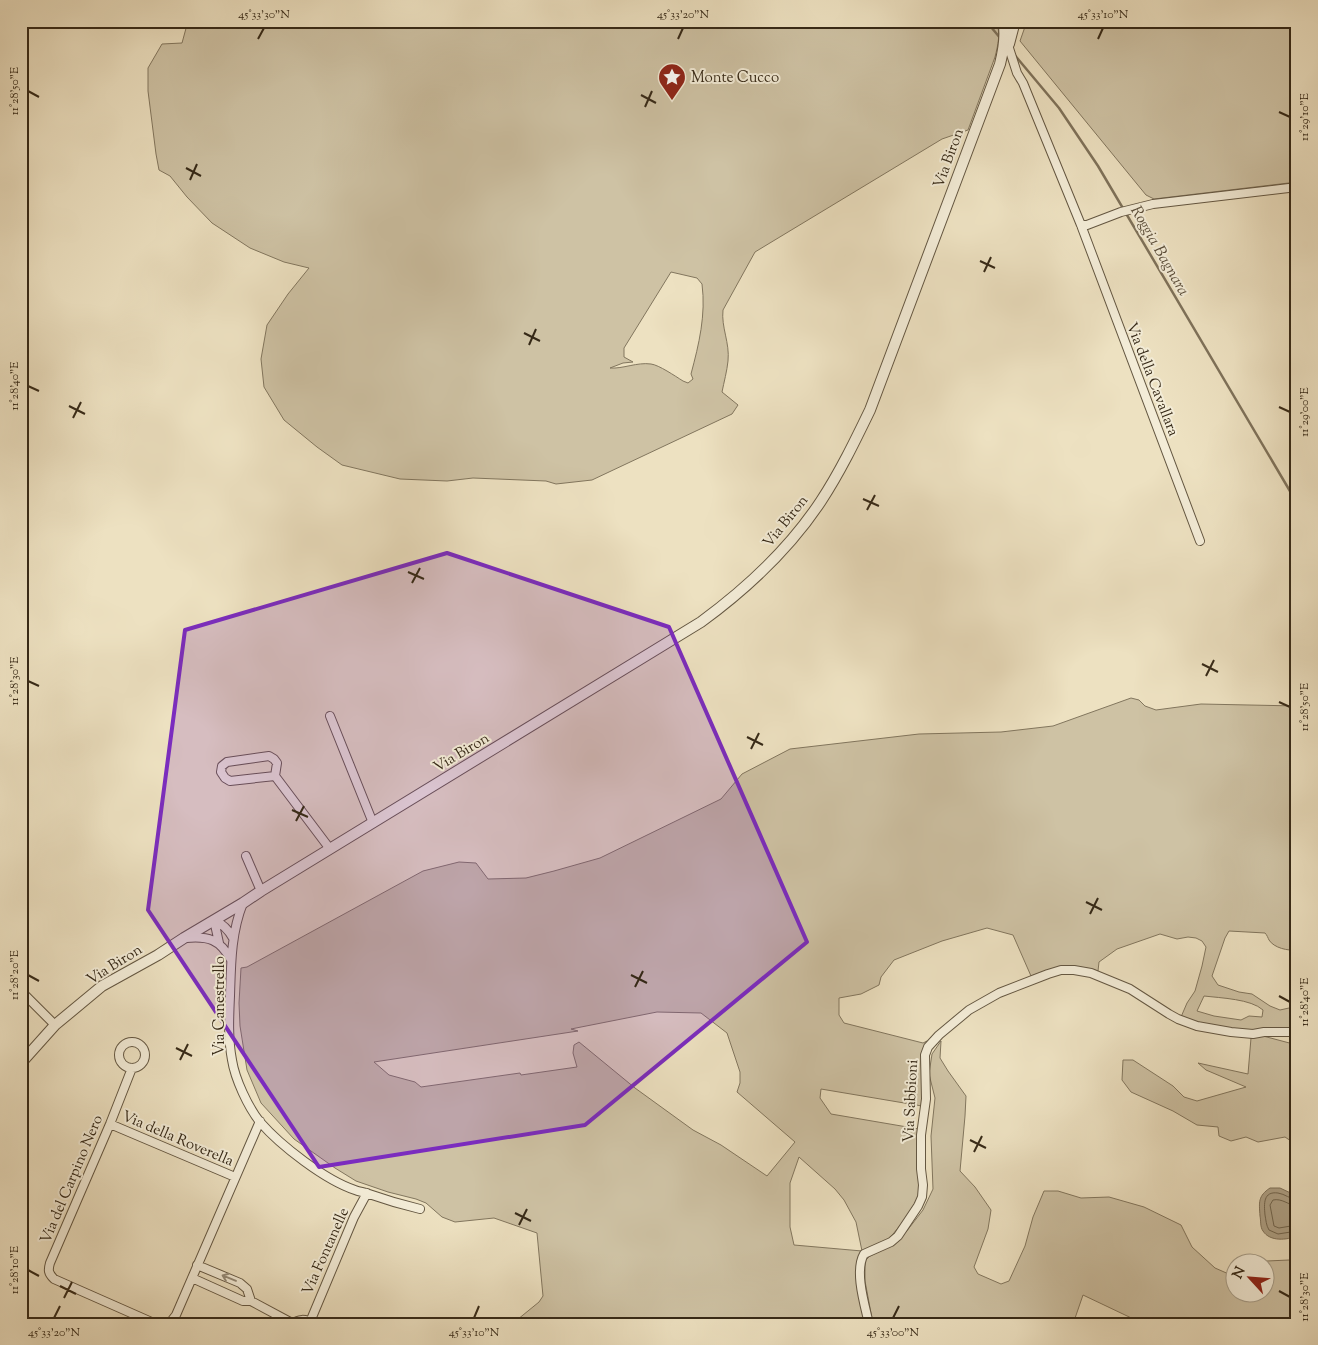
<svg xmlns="http://www.w3.org/2000/svg" width="1318" height="1345" viewBox="0 0 1318 1345" font-family="'Sorts Mill Goudy',serif">
<style>
.green{fill:#cec2a4;stroke:#82765e;fill-rule:evenodd}
.water{fill:#afa287;stroke:#7f725a}
.lines{fill:none;stroke-linecap:round;stroke-linejoin:round}
.shore{stroke:#72664f;stroke-width:1}
.stream{stroke:#7f725a;stroke-width:2.5}
.minor-casing{stroke:#645742;stroke-width:10}
.tertiary-casing{stroke:#645742;stroke-width:12}
.minor{stroke:#f3ecd7;stroke-width:8}
.tertiary{stroke:#f3ecd7;stroke-width:10}
.oneway{stroke:#948a77}
.marked{fill:#7b2cbf;fill-opacity:0.2;stroke:#7b2cbf;stroke-width:4;stroke-linejoin:round}
.ticks{fill:none;stroke:#362917;stroke-width:2}
.labels{text-anchor:middle;stroke-width:4;stroke-linejoin:round;paint-order:stroke}
.poi-label{font-size:15px;fill:#362917;stroke:#f3ecd7;text-anchor:start}
.street-label{font-size:15px;fill:#362917;stroke:#f3ecd7}
.water-label{font-size:16px;font-style:italic;fill:#5a4d39;stroke:#f3ecd7}
.neatline{fill:none;stroke:#362917;stroke-width:2}
.ticks-label{font-size:12px;text-anchor:middle;fill:#362917}
</style>
<rect width="100%" height="100%" fill="#ede1c1"/>
<filter id="stains"><feTurbulence type="fractalNoise" baseFrequency=".004" numOctaves="4"/><feColorMatrix values="0 0 0 0 .2 0 0 0 0 .09 0 0 0 0 .02 0 0 0 .5 -.17"/></filter>
<radialGradient id="worn" r=".72"><stop offset=".6" stop-color="#630" stop-opacity="0"/><stop offset="1" stop-color="#630" stop-opacity=".3"/></radialGradient>
<path class="green" d="M 188,21 L 996,21 C 1001,33 998,45 995,57 L 968,130 L 942,139 L 755,252 L 723,310 C 721,327 730,343 728,361 C 727,371 724,382 722,392 L 738,405 L 732,414 L 592,480 L 556,484 L 546,481 L 473,478 L 447,481 L 400,479 L 342,465 L 317,447 L 284,420 L 264,387 L 261,359 L 267,325 L 288,294 L 309,268 L 284,262 L 250,248 L 212,223 L 187,197 L 170,176 L 159,170 L 156,154 L 148,91 L 148,68 L 162,44 L 182,43 ZM 671,272 L 697,278 L 702,284 C 706,315 699,344 691,374 L 693,379 L 688,383 L 683,381 C 675,376 659,365 651,364 C 637,362 623,369 610,368 L 623,363 L 633,362 L 624,357 L 624,348 Z
M 1027,21 L 1297,21 L 1297,182 L 1154,199 L 1146,195 L 1020,41 Z
M 1131,698 L 1139,700 L 1145,706 L 1156,710 L 1201,704 L 1297,706 L 1297,950 C 1288,951 1274,948 1269,940 C 1268,938 1267,935 1265,933 L 1229,931 L 1225,938 L 1212,976 L 1218,985 L 1239,992 L 1252,994 L 1270,1006 L 1280,1010 L 1289,1008 L 1297,1000 L 1297,1030 L 1253,1031 L 1205,1025 L 1181,1017 L 1187,1003 L 1195,991 L 1202,966 L 1206,947 L 1202,941 L 1196,938 L 1188,937 L 1177,939 L 1160,934 L 1117,949 L 1099,962 L 1098,971 C 1072,963 1055,967 1031,976 L 1013,935 L 987,928 L 942,941 L 894,960 L 881,977 L 879,985 L 861,994 L 839,998 L 839,1015 L 844,1023 L 923,1043 L 927,1041 L 921,1061 L 923,1095 L 922,1106 L 821,1089 L 820,1098 L 831,1114 L 919,1129 L 917,1139 L 919,1196 L 906,1218 L 889,1239 L 881,1244 L 862,1251 L 859,1259 L 867,1324 L 512,1324 L 539,1302 L 543,1296 L 537,1233 L 494,1218 L 455,1222 L 442,1217 L 426,1203 L 416,1199 L 388,1192 L 356,1181 L 335,1168 L 294,1139 L 261,1103 L 247,1070 L 240,1026 L 239,1003 L 241,968 L 247,967 L 423,871 L 459,862 L 476,863 L 488,879 L 526,878 L 554,871 L 600,858 L 721,799 L 742,774 L 790,749 L 919,734 L 1001,732 L 1053,726 ZM 1204,996 C 1221,998 1251,999 1263,1010 L 1262,1017 L 1249,1016 L 1241,1020 L 1214,1016 L 1197,1011 ZM 657,1012 L 701,1013 L 727,1033 L 740,1072 L 740,1083 L 737,1092 L 795,1142 L 767,1176 L 721,1145 L 693,1130 L 635,1088 L 579,1042 L 574,1045 L 573,1053 L 577,1067 L 521,1075 L 520,1073 L 421,1087 L 415,1082 L 389,1075 L 374,1062 L 578,1031 L 571,1029 ZM 799,1157 L 835,1189 L 844,1200 L 856,1222 L 862,1251 L 794,1245 L 790,1227 L 790,1183 Z
M 1263,1036 L 1297,1045 L 1297,1145 L 1285,1137 L 1258,1142 L 1246,1137 L 1231,1141 L 1219,1136 L 1218,1127 L 1197,1125 L 1173,1111 L 1131,1092 L 1122,1080 L 1123,1060 L 1133,1060 L 1173,1086 L 1184,1097 L 1197,1101 L 1246,1087 L 1206,1070 L 1198,1063 L 1248,1074 L 1251,1038 Z
M 941,1041 L 940,1058 L 948,1071 L 966,1096 L 965,1116 L 960,1171 L 975,1187 L 991,1210 L 988,1229 L 974,1267 L 978,1274 L 1001,1284 L 1009,1281 L 1025,1246 L 1033,1217 L 1044,1191 L 1058,1191 L 1081,1198 L 1109,1197 L 1144,1207 L 1181,1225 L 1192,1247 L 1215,1268 L 1231,1275 L 1235,1274 L 1236,1292 L 1266,1292 L 1266,1262 L 1264,1262 L 1267,1261 L 1289,1260 L 1297,1254 L 1297,1324 L 1144,1324 L 1083,1295 L 1073,1324 L 873,1324 L 865,1281 L 865,1266 L 866,1260 L 870,1256 L 893,1244 L 906,1232 L 923,1210 L 933,1189 L 931,1136 L 935,1098 L 929,1074 L 932,1054 Z"/>
<path class="water" d="M 1270,1188 L 1280,1188 L 1297,1196 L 1297,1236 C 1287,1240 1270,1242 1263,1231 C 1260,1227 1261,1221 1260,1216 C 1259,1202 1258,1196 1270,1188 Z"/>
<g class="lines">
<path class="shore" d="M 1297,1200 C 1290,1199 1285,1194 1278,1193 C 1263,1191 1264,1204 1265,1215 C 1266,1220 1266,1225 1269,1230 L 1278,1234 L 1297,1231
M 1297,1206 C 1288,1205 1282,1198 1273,1200 L 1270,1205 L 1274,1226 L 1279,1228 L 1297,1225"/>
<path class="stream" d="M 986,21 L 1001,39
M 1013,53 L 1059,108 L 1098,166 L 1297,503"/>
<g class="minor-casing">
<path id="minor" d="M 1008,45 L 1017,73 L 1023,83 L 1081,225 L 1200,541
M 1081,225 L 1087,225 L 1121,212 L 1153,204 L 1297,187
M 330,716 L 373,823
M 275,776 L 230,781 L 225,778 L 221,772 L 222,766 L 227,762 L 269,756 L 274,759 L 277,763 L 275,776 L 330,849
M 246,856 L 261,891
M 243,903 C 231,933 231,964 230,996 C 229,1017 228,1039 232,1060 C 235,1079 248,1107 260,1122 C 281,1146 325,1180 355,1190 C 359,1192 365,1192 369,1194 C 386,1200 403,1205 420,1209
M 214,920 C 223,924 228,929 233,938
M 214,920 L 219,943
M 186,938 C 208,936 220,939 231,960
M 21,991 L 55,1025
M119 1055a13 13 0 1 1 26 0a13 13 0 1 1-26 0Z
M 132,1068 L 110,1124 L 50,1263 C 48,1270 48,1273 54,1279 L 156,1324
M 110,1124 L 235,1177
M 197,1265 L 240,1283 L 247,1289 L 251,1301
M 192,1278 L 243,1301 L 251,1301 L 292,1323
M 310,1322 L 354,1217 L 367,1193
M 169,1324 L 176,1315 L 260,1121
M 292,1324 C 298,1319 306,1318 312,1324
M 869,1324 C 865,1306 854,1271 864,1254 L 891,1242 L 898,1236 L 918,1206 L 922,1197 L 923,1185 L 921,1169 L 921,1135 L 926,1099 L 925,1055 L 928,1047 L 939,1035 L 969,1010 L 999,993 L 1048,974 L 1061,970 L 1074,970 L 1091,973 L 1130,989 L 1169,1014 L 1178,1019 L 1197,1026 L 1231,1032 L 1253,1034 L 1264,1032 L 1297,1032"/>
</g>
<g class="tertiary-casing">
<path id="tertiary" d="M 1009,44 L 1015,21
M 21,1063 L 55,1025 L 102,986 L 158,955 L 184,938 L 243,903 L 261,891 L 701,622 C 746,589 790,548 821,501 C 840,472 855,441 870,410 L 1000,64 C 1003,52 1006,33 1003,21"/>
</g>
<use href="#minor" class="minor"/>
<use href="#tertiary" class="tertiary"/>
</g>
<defs><path id="oneway-shaft" d="M-6 0H5M1.5-3L5.5 0L1.5 3" fill="none" stroke-width="1.6" stroke-linecap="round" stroke-linejoin="round" transform="scale(1.25)"/></defs>
<use class="oneway" href="#oneway-shaft" transform="translate(229 1278) rotate(-158)"/>
<path class="marked" d="M 447,553 L 669,627 L 807,942 L 585,1125 L 319,1167 L 148,910 L 185,630 Z"/>
<path class="ticks" d="M 258,39 L 264,28M 678,39 L 683,28M 1098,39 L 1103,28M 28,91 L 39,97M 641,95 L 656,103M 645,107 L 652,91M 1279,112 L 1290,117M 186,168 L 201,176M 190,180 L 197,164M 980,261 L 995,268M 984,272 L 991,257M 524,333 L 540,341M 529,345 L 536,329M 28,386 L 39,391M 69,406 L 85,414M 1279,407 L 1290,412M 73,418 L 81,402M 863,499 L 879,506M 867,510 L 875,495M 408,572 L 424,579M 412,583 L 420,568M 1202,664 L 1218,672M 1206,676 L 1214,660M 28,681 L 39,686M 1279,702 L 1290,707M 747,737 L 763,745M 751,749 L 759,733M 292,810 L 308,817M 296,821 L 304,806M 1086,902 L 1102,910M 1090,914 L 1098,898M 28,975 L 39,981M 631,975 L 647,983M 635,987 L 643,971M 1279,996 L 1290,1002M 176,1048 L 192,1056M 180,1060 L 188,1044M 970,1140 L 986,1148M 974,1152 L 982,1136M 515,1213 L 531,1221M 519,1225 L 527,1209M 28,1270 L 39,1276M 60,1286 L 76,1294M 1279,1291 L 1290,1297M 64,1298 L 72,1282M 54,1318 L 60,1306M 474,1318 L 479,1306M 893,1318 L 899,1306"/>
<defs>
<g id="sight-pin" transform="scale(1.4375)"><path d="M0 17L-7.5 6A9.5 9.5 0 1 1 7.5 6Z" fill="#8f2418" stroke="#f3ecd7"/><path d="M0-6L1.8-2.2L6-1.7L2.9 1.2L3.7 5.4L0 3.3L-3.7 5.4L-2.9 1.2L-6-1.7L-1.8-2.2Z" fill="#fff"/></g>
</defs>
<g fill-rule="evenodd">
<use href="#sight-pin" x="672" y="77"/>
</g>
<g class="labels">
<g class="poi-label">
<text x="691" y="82">Monte Cucco</text>
</g>
<g class="street-label">
<text transform="translate(948 158) rotate(-70)" y="5">Via Biron</text>
<text transform="translate(1153 379) rotate(69)" y="5">Via della Cavallara</text>
<text transform="translate(785 521) rotate(-51)" y="5">Via Biron</text>
<text transform="translate(461 752) rotate(-31)" y="5">Via Biron</text>
<text transform="translate(114 964) rotate(-32)" y="5">Via Biron</text>
<text transform="translate(219 1006) rotate(-90)" y="5">Via Canestrello</text>
<text transform="translate(910 1101) rotate(-87)" y="5">Via Sabbioni</text>
<text transform="translate(178 1138) rotate(23)" y="5">Via della Roverella</text>
<text transform="translate(71 1179) rotate(-67)" y="5">Via del Carpino Nero</text>
<text transform="translate(325 1251) rotate(-66)" y="5">Via Fontanelle</text>
</g>
<g class="water-label">
<text transform="translate(1161 250) rotate(60)" y="6">Roggia Bagnara</text>
</g>
</g>
<rect width="1318" height="1345" fill="none" stroke="#ede1c1" stroke-width="55"/>
<g transform="translate(1250 1278) rotate(296)"><circle r="24" fill="#f3ecd7" stroke="#a79e8a"/>
<path d="M0-4L9 19L0 12L-9 19Z" fill="#8f2418"/>
<text y="-8" font-size="14" font-weight="bold" text-anchor="middle" fill="#362917">N</text>
</g>
<rect x="28" y="28" width="1262" height="1290" class="neatline"/>
<g class="ticks-label">
<text x="264" y="18">45°33'30"N</text>
<text x="683" y="18">45°33'20"N</text>
<text x="1103" y="18">45°33'10"N</text>
<text transform="translate(14 91) rotate(-90)" y="4">11°28'50"E</text>
<text transform="translate(1304 117) rotate(-90)" y="4">11°29'10"E</text>
<text transform="translate(14 386) rotate(-90)" y="4">11°28'40"E</text>
<text transform="translate(1304 412) rotate(-90)" y="4">11°29'00"E</text>
<text transform="translate(14 681) rotate(-90)" y="4">11°28'30"E</text>
<text transform="translate(1304 707) rotate(-90)" y="4">11°28'50"E</text>
<text transform="translate(14 975) rotate(-90)" y="4">11°28'20"E</text>
<text transform="translate(1304 1002) rotate(-90)" y="4">11°28'40"E</text>
<text transform="translate(14 1270) rotate(-90)" y="4">11°28'10"E</text>
<text transform="translate(1304 1297) rotate(-90)" y="4">11°28'30"E</text>
<text x="54" y="1336">45°33'20"N</text>
<text x="474" y="1336">45°33'10"N</text>
<text x="893" y="1336">45°33'00"N</text>
</g>
<rect width="100%" height="100%" filter="url(#stains)"/>
<rect width="100%" height="100%" fill="url(#worn)"/>
</svg>
